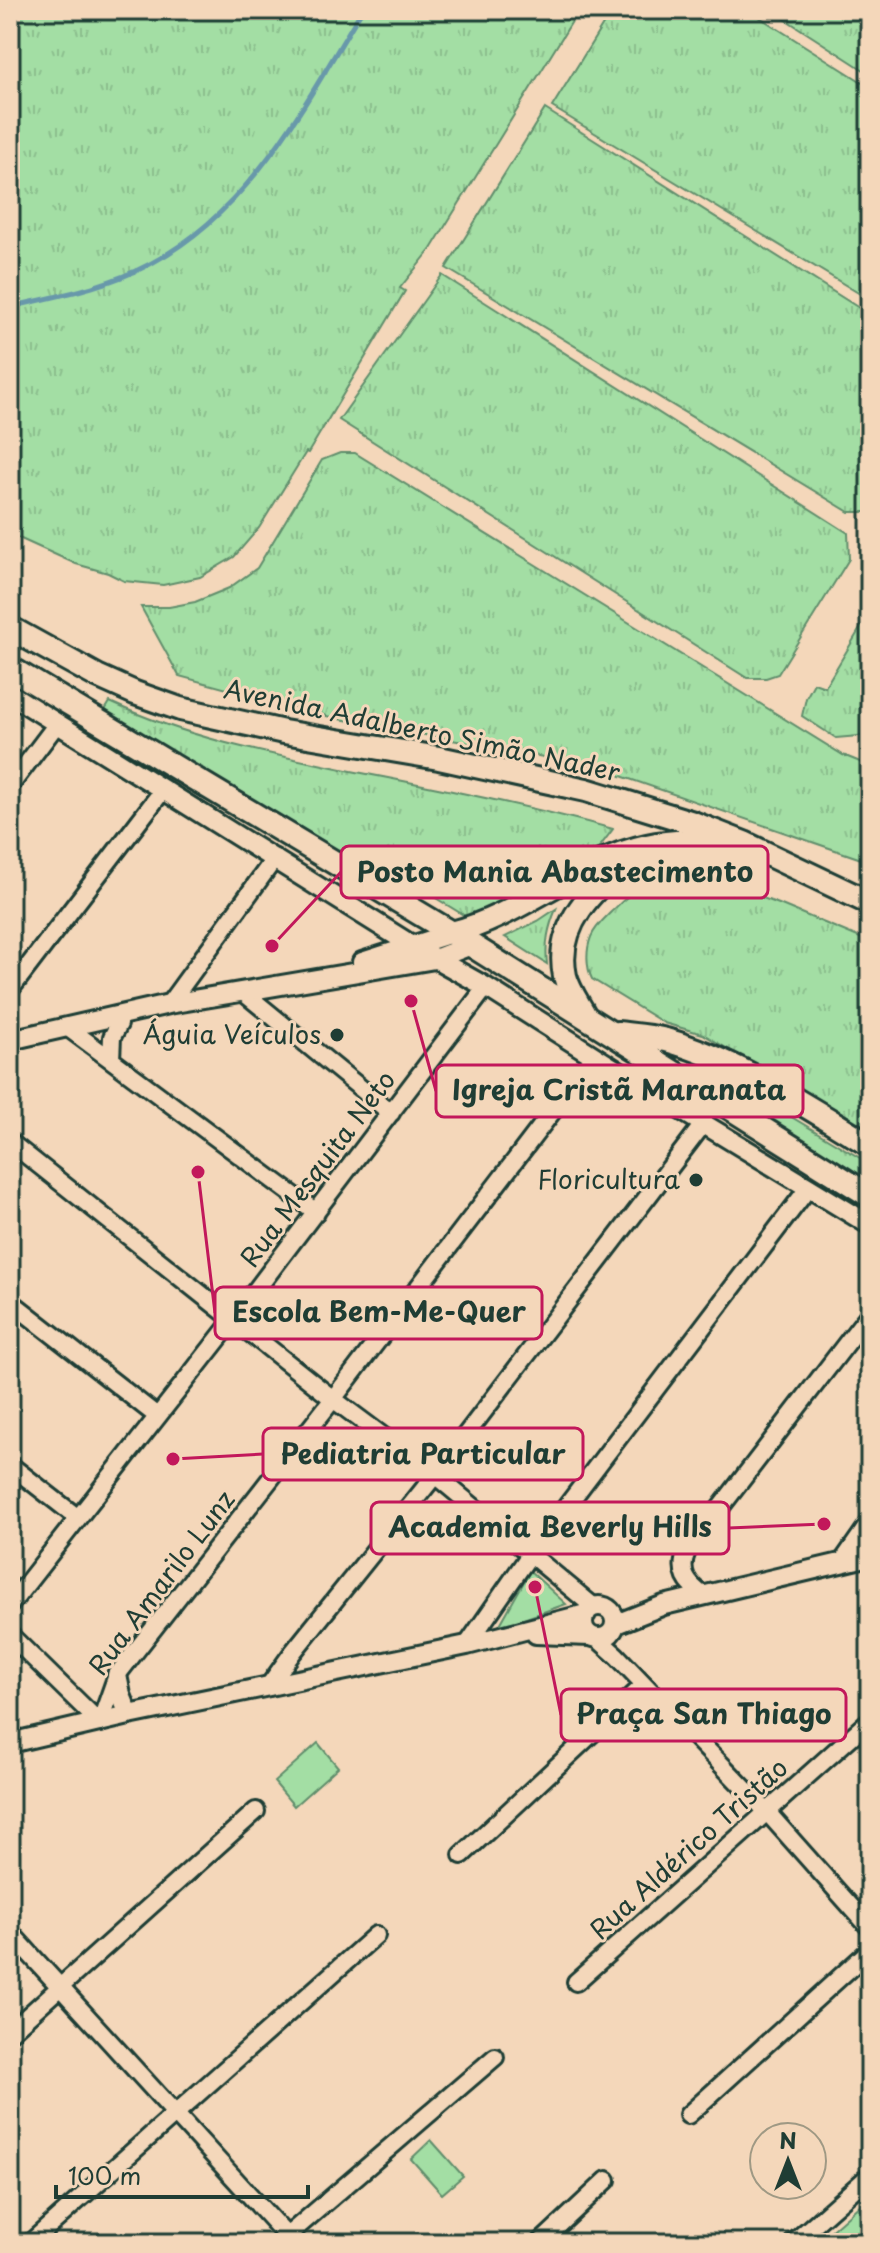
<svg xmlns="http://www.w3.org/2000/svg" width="880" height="2253" viewBox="0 0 880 2253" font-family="'Playpen Sans',sans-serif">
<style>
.grass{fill:url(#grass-tufts);stroke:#618e6c;stroke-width:2}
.green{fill:#a3dea4;stroke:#618e6c;stroke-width:2}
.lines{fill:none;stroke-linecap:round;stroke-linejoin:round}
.stream{stroke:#6898aa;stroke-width:5}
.minor-casing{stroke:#1f3d34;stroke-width:22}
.tertiary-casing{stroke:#1f3d34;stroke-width:24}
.secondary-casing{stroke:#1f3d34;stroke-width:28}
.minor{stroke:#f4d7ba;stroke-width:16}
.tertiary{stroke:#f4d7ba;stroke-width:18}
.secondary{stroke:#f4d7ba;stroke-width:22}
.poi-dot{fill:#1f3d34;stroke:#f4d7ba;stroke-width:3}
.labels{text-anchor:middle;stroke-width:6;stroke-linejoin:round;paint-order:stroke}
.street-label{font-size:26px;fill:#1f3d34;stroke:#f4d7ba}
.poi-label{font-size:26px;fill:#1f3d34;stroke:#f4d7ba;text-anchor:end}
.leader{fill:none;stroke:#c2185b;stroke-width:3}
.callout-dot{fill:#c2185b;stroke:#f4d7ba;stroke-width:3}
.callout{fill:#f4d7ba;stroke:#c2185b;stroke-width:3}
.callout-label{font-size:28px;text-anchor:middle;font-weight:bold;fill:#1f3d34}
</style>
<defs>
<pattern id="grass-tufts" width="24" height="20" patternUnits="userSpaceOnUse" patternTransform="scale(2)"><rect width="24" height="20" fill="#a3dea4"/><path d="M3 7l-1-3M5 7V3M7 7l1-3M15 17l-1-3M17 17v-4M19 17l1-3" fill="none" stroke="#8cbf8e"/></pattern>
</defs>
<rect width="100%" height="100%" fill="#f4d7ba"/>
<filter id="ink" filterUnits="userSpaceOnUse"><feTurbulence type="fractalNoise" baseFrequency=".0125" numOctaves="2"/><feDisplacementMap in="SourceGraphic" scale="16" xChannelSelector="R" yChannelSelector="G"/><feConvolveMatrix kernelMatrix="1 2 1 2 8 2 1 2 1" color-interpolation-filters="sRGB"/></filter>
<g filter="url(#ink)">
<path class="grass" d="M 10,10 L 579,10 L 431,249 L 400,288 L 405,291 L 308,453 L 306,452 L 259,528 L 234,557 L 200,577 L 163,585 L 124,581 L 108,573 L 76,564 L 10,534 Z
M 612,10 L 748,10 L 870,87 L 870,300 L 552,107 Z
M 771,10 L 870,10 L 870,74 Z
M 545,109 L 870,315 L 870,512 L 849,512 L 446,268 Z
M 442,275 L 848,533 L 849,559 L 778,674 L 766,678 L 747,678 L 339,420 Z
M 340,453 L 355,453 L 843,755 L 870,766 L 870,862 L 592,766 L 334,718 L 179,676 L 141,607 L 169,607 L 195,602 L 229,588 L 257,568 L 322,460 Z
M 870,612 L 870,735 L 836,738 L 802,716 L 806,698 L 814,683 L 825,687 Z
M 110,702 C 192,740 275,755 362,773 C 446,789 530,806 613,829 L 598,849 L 581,864 L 475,922 L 408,881 L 398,895 L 104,712 Z
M 679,871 L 694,873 L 779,904 L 870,942 L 870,1136 L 703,1034 L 664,1023 L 592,979 C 586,967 586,950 591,937 C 595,927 603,920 611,912 C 631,893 649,873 679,871 Z
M 556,909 C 548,928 545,943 547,964 L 505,937 L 538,921 Z
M 729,1101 L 773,1106 L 870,1164 L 870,1189 Z"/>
<path class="green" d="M 530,1571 L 566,1604 L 498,1628 Z
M 318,1743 L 338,1767 L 294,1806 L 274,1782 Z
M 431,2140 L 463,2176 L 442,2194 L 411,2159 Z
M 870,2196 L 870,2243 L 817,2243 Z"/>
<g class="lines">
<path class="stream" d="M 10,307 C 57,296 107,287 150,264 C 252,210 304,104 362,10"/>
<g class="minor-casing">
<path id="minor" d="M 10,786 L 56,725
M 10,990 L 163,790
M 243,992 L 391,1113
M 169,1004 L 275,858
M 67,1027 L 316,1212
M 111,1059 L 112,1037 L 119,1024
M 10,1142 L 333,1399 L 435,1475 L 594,1607
M 10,1301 L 157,1416
M 10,1465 L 78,1518
M 842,1562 L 870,1522
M 704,1596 C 687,1584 678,1572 687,1551 L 870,1313
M 10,1605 L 234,1319 L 486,987
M 10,1635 L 100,1723
M 597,1638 L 617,1656 L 767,1812 L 870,1928
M 467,1645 L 531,1553 L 809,1187
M 268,1687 L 293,1652 L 435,1475 L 704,1123
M 100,1723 L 117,1675 L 333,1399 L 594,1057
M 462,1855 L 644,1685
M 10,1932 L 293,2243
M 576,1982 L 870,1720
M 10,2032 L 256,1811
M 688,2115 L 870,1950
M 280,2242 L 495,2057
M 30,2243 L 376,1935
M 540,2243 L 607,2180
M 793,2243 L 870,2175"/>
</g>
<g class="tertiary-casing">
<path id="tertiary" d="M 10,694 L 413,946 L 486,987 L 638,1084 L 870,1225
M 362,962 L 452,933
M 10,1040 L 169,1004 L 435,959 L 471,945
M583 1622a16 16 0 1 1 32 0a16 16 0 1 1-32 0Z
M 616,1624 L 664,1605 L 870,1556
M 536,1634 L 590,1636
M 117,1675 L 121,1695 L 129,1715
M 10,1743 L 129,1715 L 467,1645 L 586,1614"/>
</g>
<g class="secondary-casing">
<path id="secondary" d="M 10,628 L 97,676 L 135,693 L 180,709 L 284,732 L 439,758 L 586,790 L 693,823 L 744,843 L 870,903
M 10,668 L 452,933 L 870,1196
M 452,933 C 522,915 578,861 647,846 C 674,840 700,841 727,843
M 585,1016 C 578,1003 568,989 565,976 C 554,925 594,888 629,859
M 617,1033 C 633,1035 650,1036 666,1040 C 738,1060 807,1107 870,1145"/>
</g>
<use href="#minor" class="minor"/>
<use href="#tertiary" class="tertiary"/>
<use href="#secondary" class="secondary"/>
</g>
</g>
<g class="poi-dot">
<circle cx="337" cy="1035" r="8"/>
<circle cx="696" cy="1180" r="8"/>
</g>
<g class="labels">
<g class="street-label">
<text transform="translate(422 731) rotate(12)" y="9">Avenida Adalberto Simão Nader</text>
<text transform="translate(318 1169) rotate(-53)" y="9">Rua Mesquita Neto</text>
<text transform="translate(162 1583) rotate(-53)" y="9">Rua Amarilo Lunz</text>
<text transform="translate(689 1849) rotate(-42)" y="9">Rua Aldérico Tristão</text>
</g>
<g class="poi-label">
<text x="321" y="1044">Águia Veículos</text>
<text x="680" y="1189">Floricultura</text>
</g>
</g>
<path class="leader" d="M272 946L341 872M411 1001L436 1091M198 1172L215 1313M173 1459L263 1454M824 1524L729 1528M535 1587L561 1715"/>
<g class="callout-dot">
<circle cx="272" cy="946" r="8"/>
<circle cx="411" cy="1001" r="8"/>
<circle cx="198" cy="1172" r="8"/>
<circle cx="173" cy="1459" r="8"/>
<circle cx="824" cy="1524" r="8"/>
<circle cx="535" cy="1587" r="8"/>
</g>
<g class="callout">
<rect x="341" y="846" width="427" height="52" rx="8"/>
<rect x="436" y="1065" width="367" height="52" rx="8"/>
<rect x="215" y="1287" width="327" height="52" rx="8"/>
<rect x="263" y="1428" width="320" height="52" rx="8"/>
<rect x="371" y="1502" width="358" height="52" rx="8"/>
<rect x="561" y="1689" width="285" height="52" rx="8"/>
</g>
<g class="callout-label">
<text x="555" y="882">Posto Mania Abastecimento</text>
<text x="619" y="1100">Igreja Cristã Maranata</text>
<text x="379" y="1322">Escola Bem-Me-Quer</text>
<text x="423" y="1464">Pediatria Particular</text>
<text x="550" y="1537">Academia Beverly Hills</text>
<text x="704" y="1724">Praça San Thiago</text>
</g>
<rect width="880" height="2253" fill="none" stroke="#f4d7ba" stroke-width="40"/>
<rect x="20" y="20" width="840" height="2213" fill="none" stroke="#1f3d34" stroke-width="3" filter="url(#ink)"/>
<g transform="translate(788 2161)"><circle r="38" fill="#f4d7ba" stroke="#9f9984" stroke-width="2"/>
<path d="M0-6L14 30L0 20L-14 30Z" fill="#1f3d34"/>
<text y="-12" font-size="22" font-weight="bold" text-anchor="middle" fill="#1f3d34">N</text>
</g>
<path d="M56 2185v12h252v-12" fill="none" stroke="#1f3d34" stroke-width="4"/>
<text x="68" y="2185" font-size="24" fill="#1f3d34" stroke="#f4d7ba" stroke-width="6" paint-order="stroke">100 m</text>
</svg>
